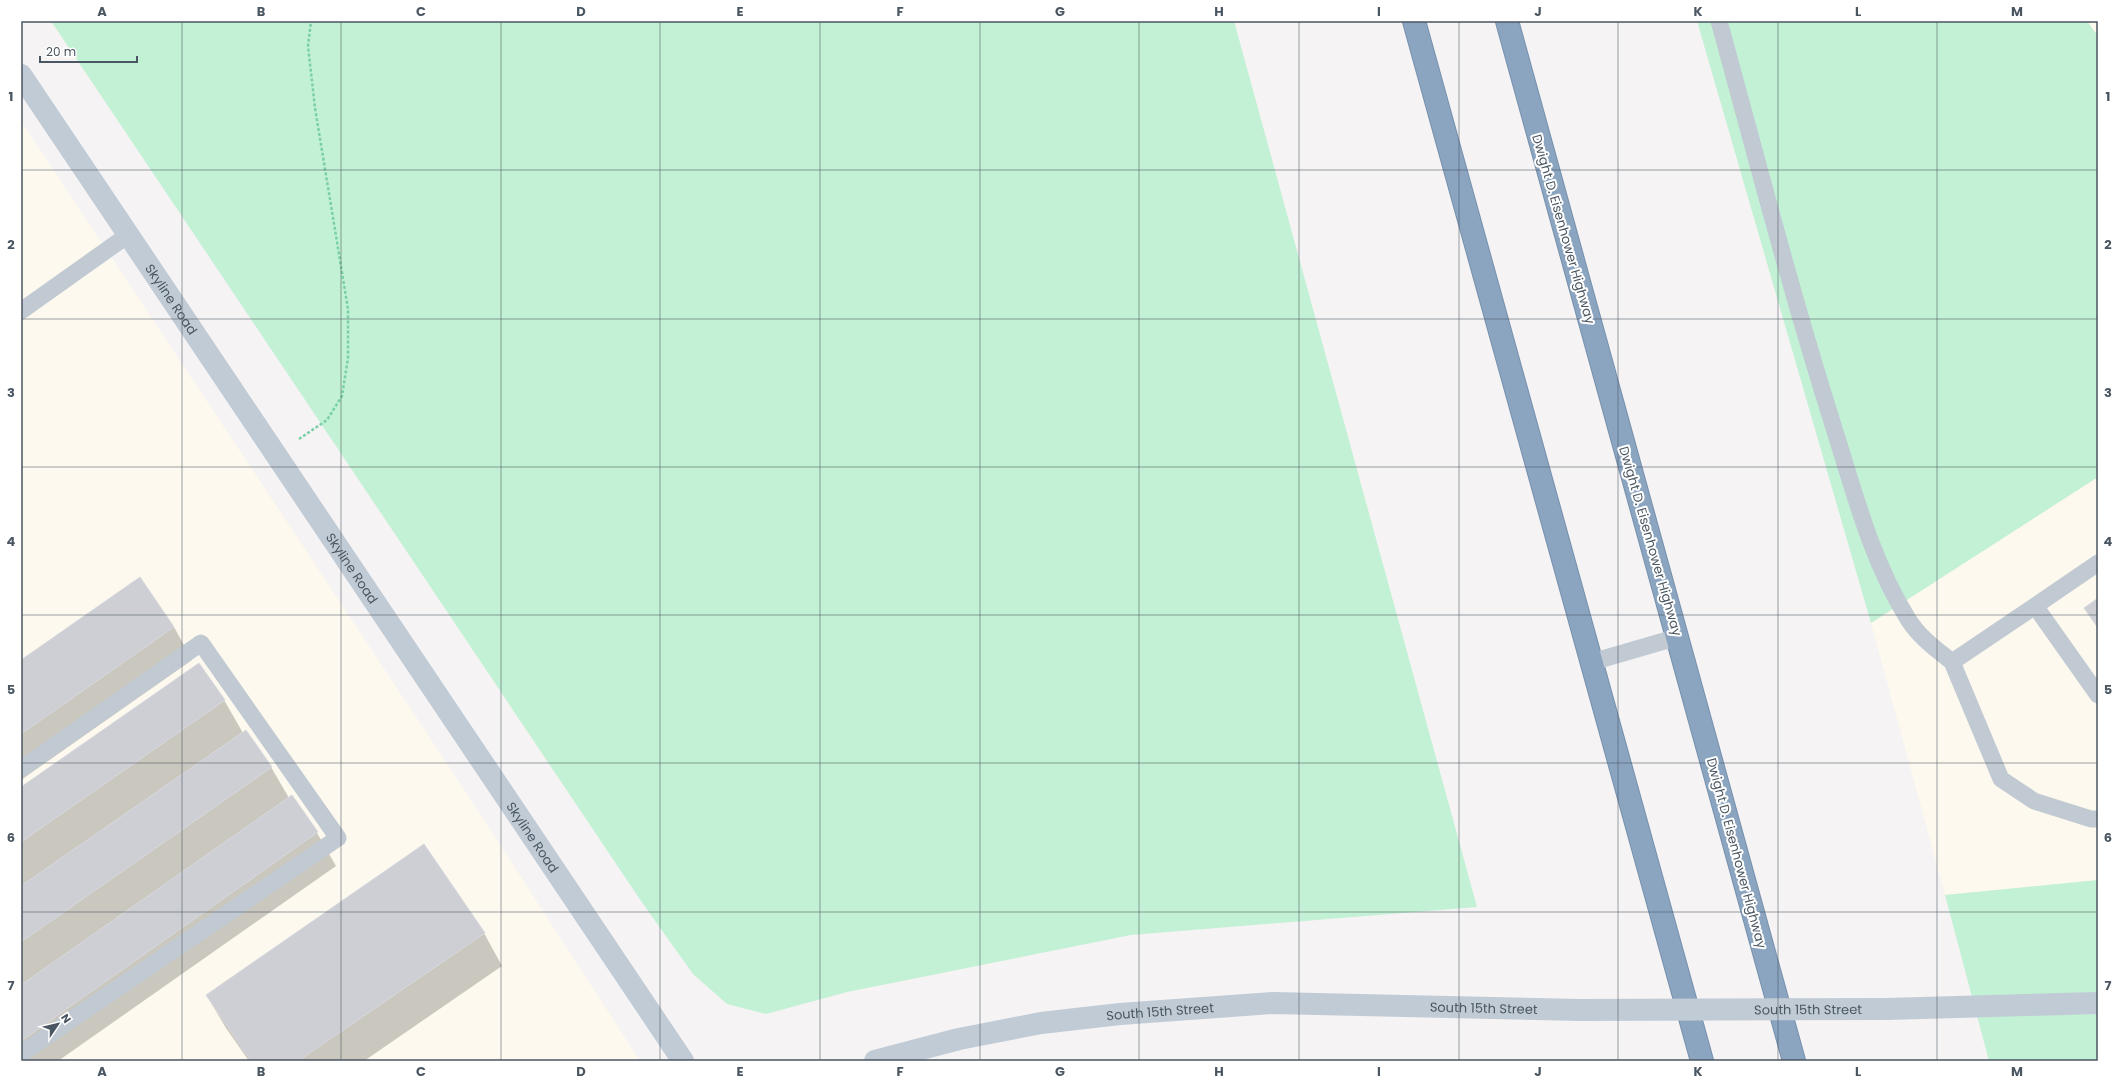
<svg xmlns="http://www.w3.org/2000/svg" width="2119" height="1082" viewBox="0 0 2119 1082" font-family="Poppins,sans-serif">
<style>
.commercial{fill:#fdf9ef}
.green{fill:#c3f1d5}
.shadow{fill:#0003}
.building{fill:#cdcfd5;stroke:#d7d9de}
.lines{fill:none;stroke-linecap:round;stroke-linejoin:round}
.motorway-casing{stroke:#7690ad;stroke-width:24}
.path{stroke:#7ad0a6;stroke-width:2.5;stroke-dasharray:3 2;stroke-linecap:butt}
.service{stroke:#c1cad2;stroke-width:17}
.secondary{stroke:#c1cbd6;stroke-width:22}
.motorway{stroke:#8ba5c1;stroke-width:22}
.secondary-bridge{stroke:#c1cbd6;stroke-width:22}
.grid{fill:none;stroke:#4a5661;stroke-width:1;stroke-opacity:0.55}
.labels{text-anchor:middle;stroke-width:4;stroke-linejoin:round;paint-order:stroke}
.street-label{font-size:13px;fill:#4a5661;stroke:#fff}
.neatline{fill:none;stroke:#4a5661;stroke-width:1.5}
.grid-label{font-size:13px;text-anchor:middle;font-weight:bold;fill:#4a5661}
</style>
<rect width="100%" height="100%" fill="#f5f3f3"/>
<path class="commercial" d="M 2087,21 L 2098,21 L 2098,36 Z
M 21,121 L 462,786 L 640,1061 L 21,1061 Z
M 2098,477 L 2098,880 L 1945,895 L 1871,623 Z"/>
<path class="green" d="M 51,21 L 1234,21 L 1477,907 L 1131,935 L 847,992 L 766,1014 L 727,1004 L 693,974 L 641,901 Z
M 1697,21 L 2087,21 L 2098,36 L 2098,477 L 1871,623 Z
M 2098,880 L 2098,1061 L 1989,1061 L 1945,895 Z"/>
<path class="shadow" d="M 139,579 L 174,627 L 192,660 L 21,780 L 21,661 Z
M 224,700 L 243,733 L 271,767 L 289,798 L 292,796 L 317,833 L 336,866 L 58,1061 L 21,1061 L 21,788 Z
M 484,933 L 502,966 L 364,1061 L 249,1061 L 226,1028 L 207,996 Z"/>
<path class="building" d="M 140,577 L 174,627 L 21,734 L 21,660 Z
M 2098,598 L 2098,628 L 2084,608 Z
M 199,663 L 225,700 L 21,842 L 21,787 Z
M 246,730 L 272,767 L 21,942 L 21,886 Z
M 292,795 L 318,832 L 21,1041 L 21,985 Z
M 424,844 L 485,933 L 298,1061 L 251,1061 L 206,995 Z"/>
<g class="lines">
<g class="motorway-casing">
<path id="motorway" d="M 1414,21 L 1702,1061
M 1507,21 L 1794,1061"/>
</g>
<path class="path" d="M 299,439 L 327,420 L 342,396 L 348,358 L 348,309 L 315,108 L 308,46 L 311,21"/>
<path class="service" d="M 1719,21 C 1756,156 1791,292 1833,425 C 1854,491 1871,560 1908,619 C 1919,637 1936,649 1952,662
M 21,311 L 128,235
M 2098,563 L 2035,606 L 2098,695
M 2035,606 L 1952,662 L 2001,779 L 2034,801 L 2091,819 L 2098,819
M 1592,662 L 1678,637
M 21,769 L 201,643 L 338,838 L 21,1054"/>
<g class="secondary">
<path id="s1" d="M 21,75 L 683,1061"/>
<path d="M 1887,1009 L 2098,1003"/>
<path id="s2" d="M 875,1061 L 959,1039 L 1041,1023 L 1120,1014 L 1273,1003 L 1580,1010"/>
</g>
<use href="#motorway" class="motorway"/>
<path class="secondary-bridge" id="s3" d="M 1580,1010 L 1887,1009"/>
</g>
<path class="grid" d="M 182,21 L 182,1061M 341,21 L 341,1061M 501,21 L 501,1061M 660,21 L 660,1061M 820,21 L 820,1061M 980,21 L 980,1061M 1139,21 L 1139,1061M 1299,21 L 1299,1061M 1459,21 L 1459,1061M 1618,21 L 1618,1061M 1778,21 L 1778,1061M 1937,21 L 1937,1061M 21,170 L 2098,170M 21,319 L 2098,319M 21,467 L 2098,467M 21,615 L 2098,615M 21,763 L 2098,763M 21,912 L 2098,912"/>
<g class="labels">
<g class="street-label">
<text transform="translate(1564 229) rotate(74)" y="5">Dwight D. Eisenhower Highway</text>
<text dy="5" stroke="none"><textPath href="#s1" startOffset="270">Skyline Road</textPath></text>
<text transform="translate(1651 541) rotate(74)" y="5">Dwight D. Eisenhower Highway</text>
<text dy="5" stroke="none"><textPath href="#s1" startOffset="594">Skyline Road</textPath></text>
<text dy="5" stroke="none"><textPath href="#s1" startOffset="918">Skyline Road</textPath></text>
<text transform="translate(1737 853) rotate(75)" y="5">Dwight D. Eisenhower Highway</text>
<text dy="5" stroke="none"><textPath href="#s2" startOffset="614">South 15th Street</textPath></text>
<text dy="5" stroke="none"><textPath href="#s3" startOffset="228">South 15th Street</textPath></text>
<text dy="5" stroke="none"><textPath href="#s2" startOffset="290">South 15th Street</textPath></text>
</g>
</g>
<rect width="2119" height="1082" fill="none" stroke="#ffffff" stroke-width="44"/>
<g transform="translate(58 1024) rotate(55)" stroke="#ffffff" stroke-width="3" paint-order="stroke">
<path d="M0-3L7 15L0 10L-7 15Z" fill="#4a5661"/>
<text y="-6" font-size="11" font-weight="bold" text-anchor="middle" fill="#4a5661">N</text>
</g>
<path d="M40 56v6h97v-6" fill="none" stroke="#4a5661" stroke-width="2"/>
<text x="46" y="56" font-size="12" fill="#4a5661" stroke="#ffffff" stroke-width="3" paint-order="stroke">20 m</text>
<rect x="22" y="22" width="2075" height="1038" class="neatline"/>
<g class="grid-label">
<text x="102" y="16">A</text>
<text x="261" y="16">B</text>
<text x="421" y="16">C</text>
<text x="581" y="16">D</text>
<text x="740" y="16">E</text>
<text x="900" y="16">F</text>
<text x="1060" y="16">G</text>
<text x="1219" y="16">H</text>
<text x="1379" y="16">I</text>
<text x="1538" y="16">J</text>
<text x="1698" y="16">K</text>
<text x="1858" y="16">L</text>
<text x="2017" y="16">M</text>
<text x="11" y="101">1</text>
<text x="2108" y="101">1</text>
<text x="11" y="249">2</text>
<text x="2108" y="249">2</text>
<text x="11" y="397">3</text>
<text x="2108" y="397">3</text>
<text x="11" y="546">4</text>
<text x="2108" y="546">4</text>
<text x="11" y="694">5</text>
<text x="2108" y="694">5</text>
<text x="11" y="842">6</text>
<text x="2108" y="842">6</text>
<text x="11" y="990">7</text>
<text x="2108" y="990">7</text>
<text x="102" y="1076">A</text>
<text x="261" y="1076">B</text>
<text x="421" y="1076">C</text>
<text x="581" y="1076">D</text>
<text x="740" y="1076">E</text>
<text x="900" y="1076">F</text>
<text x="1060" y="1076">G</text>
<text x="1219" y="1076">H</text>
<text x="1379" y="1076">I</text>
<text x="1538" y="1076">J</text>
<text x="1698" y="1076">K</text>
<text x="1858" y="1076">L</text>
<text x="2017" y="1076">M</text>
</g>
</svg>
